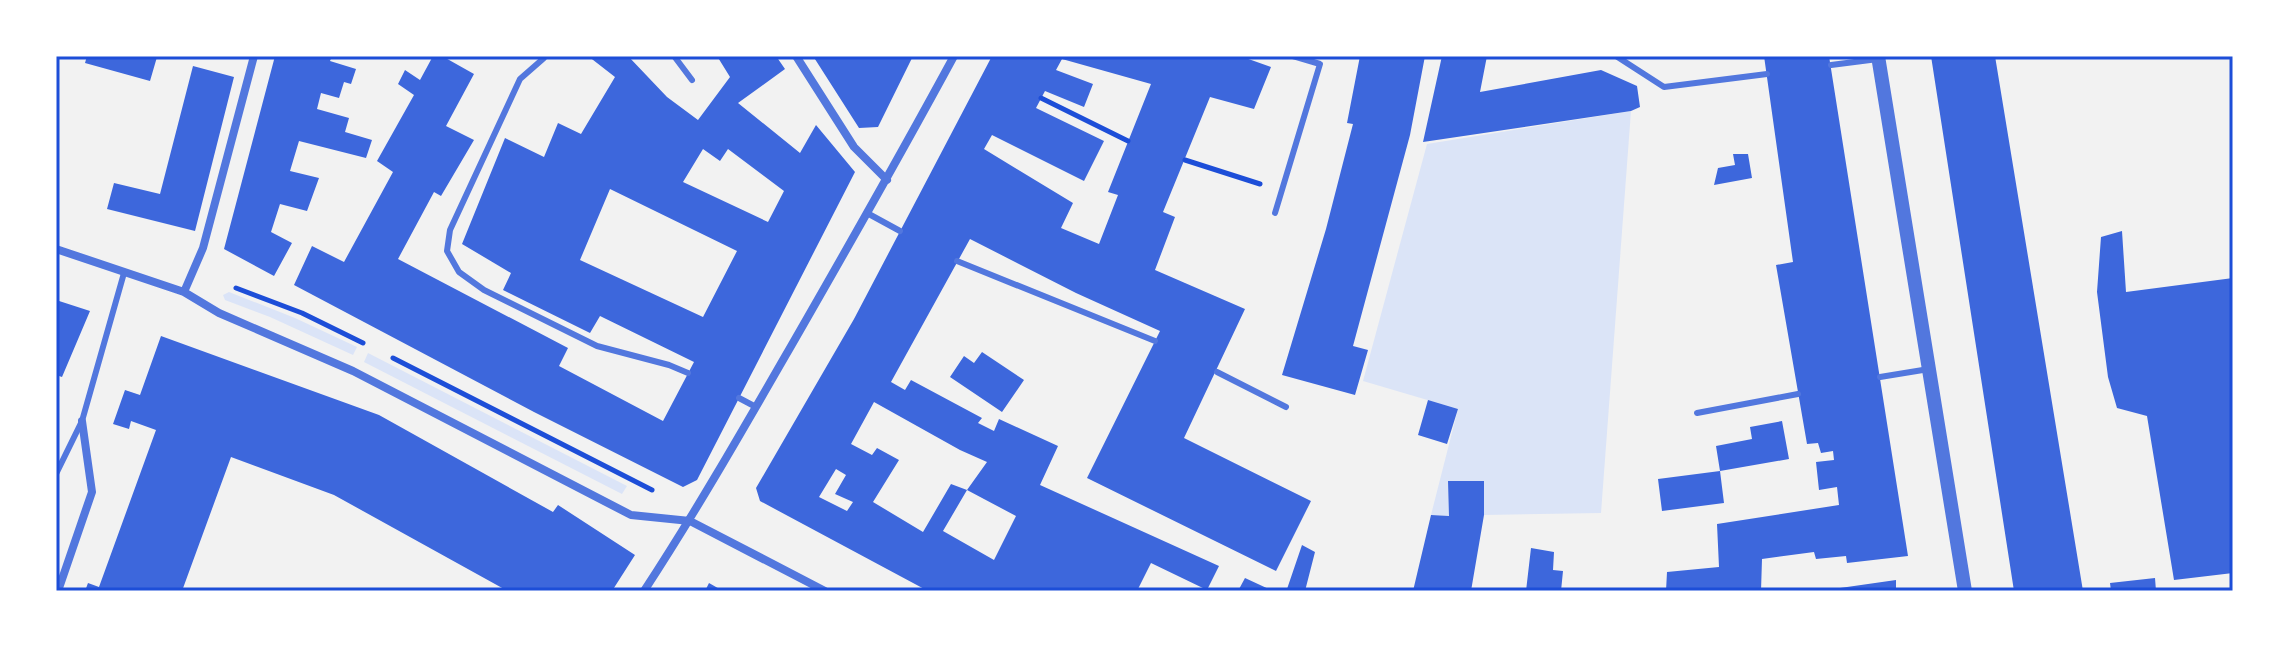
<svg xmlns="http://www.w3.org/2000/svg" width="2289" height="647" viewBox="0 0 2289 647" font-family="Roboto,sans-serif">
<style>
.green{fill:#dbe4f7}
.building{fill:#3d67dc;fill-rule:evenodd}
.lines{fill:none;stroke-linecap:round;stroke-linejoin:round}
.path{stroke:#1d4ed8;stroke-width:5}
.service{stroke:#5277de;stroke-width:6}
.minor{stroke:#5277de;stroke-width:8}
.tertiary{stroke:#5277de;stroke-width:14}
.neatline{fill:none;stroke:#1d4ed8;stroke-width:3}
</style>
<rect width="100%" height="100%" fill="#f2f2f2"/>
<path class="green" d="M 1631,111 L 1601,513 L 1484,515 L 1483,481 L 1449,481 L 1449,516 L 1431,515 L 1458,409 L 1363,381 L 1427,144 Z
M 229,292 L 295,318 L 357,347 L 353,355 L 270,317 L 225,300 L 223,295 Z
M 368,353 L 627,486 L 622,494 L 364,362 Z"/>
<path class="building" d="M 87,56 L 154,56 L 157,57 L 150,81 L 85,63 Z
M 275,56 L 332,56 L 330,61 L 356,69 L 351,84 L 344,82 L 339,98 L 321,93 L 317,109 L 349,118 L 345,132 L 372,140 L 366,158 L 299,141 L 290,171 L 319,178 L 307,211 L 280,204 L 271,232 L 292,243 L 274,276 L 224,249 Z
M 433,56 L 442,56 L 474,74 L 446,126 L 474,140 L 441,196 L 434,192 L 398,259 L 568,348 L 559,366 L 663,421 L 694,362 L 600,316 L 590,333 L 503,290 L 511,273 L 462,244 L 505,138 L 544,157 L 558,123 L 581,134 L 615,77 L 588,56 L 628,56 L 667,97 L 698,120 L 730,77 L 717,56 L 776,56 L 785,69 L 738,103 L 800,153 L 816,125 L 855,172 L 697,480 L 683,487 L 534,412 L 294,285 L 312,246 L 344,262 L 393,172 L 377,161 L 414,95 L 398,84 L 405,70 L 420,80 ZM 703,149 L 720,161 L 728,149 L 784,191 L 768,222 L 683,182 ZM 610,189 L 737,251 L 703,317 L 580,260 Z
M 813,56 L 913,56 L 878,127 L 859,128 Z
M 992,56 L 1240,56 L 1271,67 L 1254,109 L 1210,97 L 1163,212 L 1175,217 L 1155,270 L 1245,309 L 1184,438 L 1311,501 L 1276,571 L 1087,478 L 1160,331 L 1076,293 L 970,239 L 891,382 L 905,390 L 911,380 L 982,418 L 978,423 L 994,431 L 999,419 L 1058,446 L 1040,485 L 1219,566 L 1207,590 L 1151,563 L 1137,591 L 928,591 L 760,501 L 756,488 L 854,319 ZM 1062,59 L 1151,84 L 1108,192 L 1118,195 L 1099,244 L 1061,228 L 1073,203 L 984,149 L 992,135 L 1084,181 L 1104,141 L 1036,108 L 1045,91 L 1084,107 L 1093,84 L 1056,70 ZM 874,402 L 960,450 L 987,462 L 967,490 L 951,484 L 923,532 L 873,502 L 899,460 L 877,448 L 872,455 L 851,444 ZM 836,469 L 846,475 L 835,494 L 853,502 L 847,511 L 819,497 ZM 967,490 L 1016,516 L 994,560 L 943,531 Z
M 1360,56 L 1425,56 L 1410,135 L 1353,346 L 1368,350 L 1355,395 L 1282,375 L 1326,229 L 1353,124 L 1347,123 Z
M 1442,56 L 1487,56 L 1480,92 L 1601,70 L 1637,86 L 1640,107 L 1631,111 L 1423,142 Z
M 1764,56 L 1829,56 L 1908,556 L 1847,563 L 1846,556 L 1816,559 L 1814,552 L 1762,559 L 1761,591 L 1666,591 L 1667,572 L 1719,567 L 1717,524 L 1839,505 L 1837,487 L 1819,490 L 1816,462 L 1834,460 L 1833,451 L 1821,453 L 1818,443 L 1807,444 L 1776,265 L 1793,262 Z
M 1931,56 L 1995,56 L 2083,591 L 2014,591 Z
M 193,66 L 234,77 L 195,231 L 107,209 L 114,183 L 160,194 Z
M 1733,154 L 1748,154 L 1752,178 L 1714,185 L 1718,168 L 1735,165 Z
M 2122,231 L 2126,292 L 2233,278 L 2233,573 L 2174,580 L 2147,416 L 2117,408 L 2108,377 L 2097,292 L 2101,237 Z
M 56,300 L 90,311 L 62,377 L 56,375 Z
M 161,336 L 379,415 L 553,512 L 558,505 L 635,555 L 612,591 L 503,591 L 504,589 L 334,495 L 231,457 L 182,591 L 85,591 L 88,583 L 99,587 L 156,430 L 131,421 L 129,429 L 113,424 L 125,390 L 140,395 Z
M 982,352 L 1024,380 L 1002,412 L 950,377 L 964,356 L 974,363 Z
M 1428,400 L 1458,409 L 1447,444 L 1418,435 Z
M 1782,421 L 1789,459 L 1720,471 L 1716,446 L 1752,439 L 1750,427 Z
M 1720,471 L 1724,503 L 1662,511 L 1658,479 Z
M 1448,481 L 1484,481 L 1484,515 L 1471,591 L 1413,591 L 1431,515 L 1449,516 Z
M 1302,545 L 1315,552 L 1305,591 L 1291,591 L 1287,589 Z
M 1531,548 L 1554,552 L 1553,570 L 1563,571 L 1561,591 L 1526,591 Z
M 1245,578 L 1273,591 L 1238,591 Z
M 2155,578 L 2156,591 L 2111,591 L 2110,583 Z
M 1896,580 L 1896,591 L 1833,591 L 1833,589 Z
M 709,583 L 723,591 L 705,591 Z"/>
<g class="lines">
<path class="path" d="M 1041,98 L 1128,141
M 1185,160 L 1260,184
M 236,288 L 302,313 L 363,343
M 393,358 L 652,490"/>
<path class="service" d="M 674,56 L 692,80
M 1616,56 L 1664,87 L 1767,74
M 544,58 L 520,79 L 450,230 L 447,251 L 459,272 L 484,290 L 597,346 L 669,365 L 688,373
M 1831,65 L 1878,59
M 867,213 L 900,231
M 1275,213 L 1320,64 L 1293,56
M 957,261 L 1155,341
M 1217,372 L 1286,407
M 1880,377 L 1929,369
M 739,398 L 756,407
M 1697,413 L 1798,394
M 56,474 L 82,421 L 124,273"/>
<path class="minor" d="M 796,56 L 854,147 L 887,180
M 56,249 L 184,292 L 219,313 L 353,371 L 631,515 L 690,521 L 825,591
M 184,292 L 203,248 L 254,56
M 58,591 L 92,492 L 82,421
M 644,591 C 697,510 745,426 794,341 C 848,247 902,152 954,56"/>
<path class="tertiary" d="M 1878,56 L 1965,591"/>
</g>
<rect width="2289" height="647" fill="none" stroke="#ffffff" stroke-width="116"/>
<rect x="58" y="58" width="2173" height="531" class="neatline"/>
</svg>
